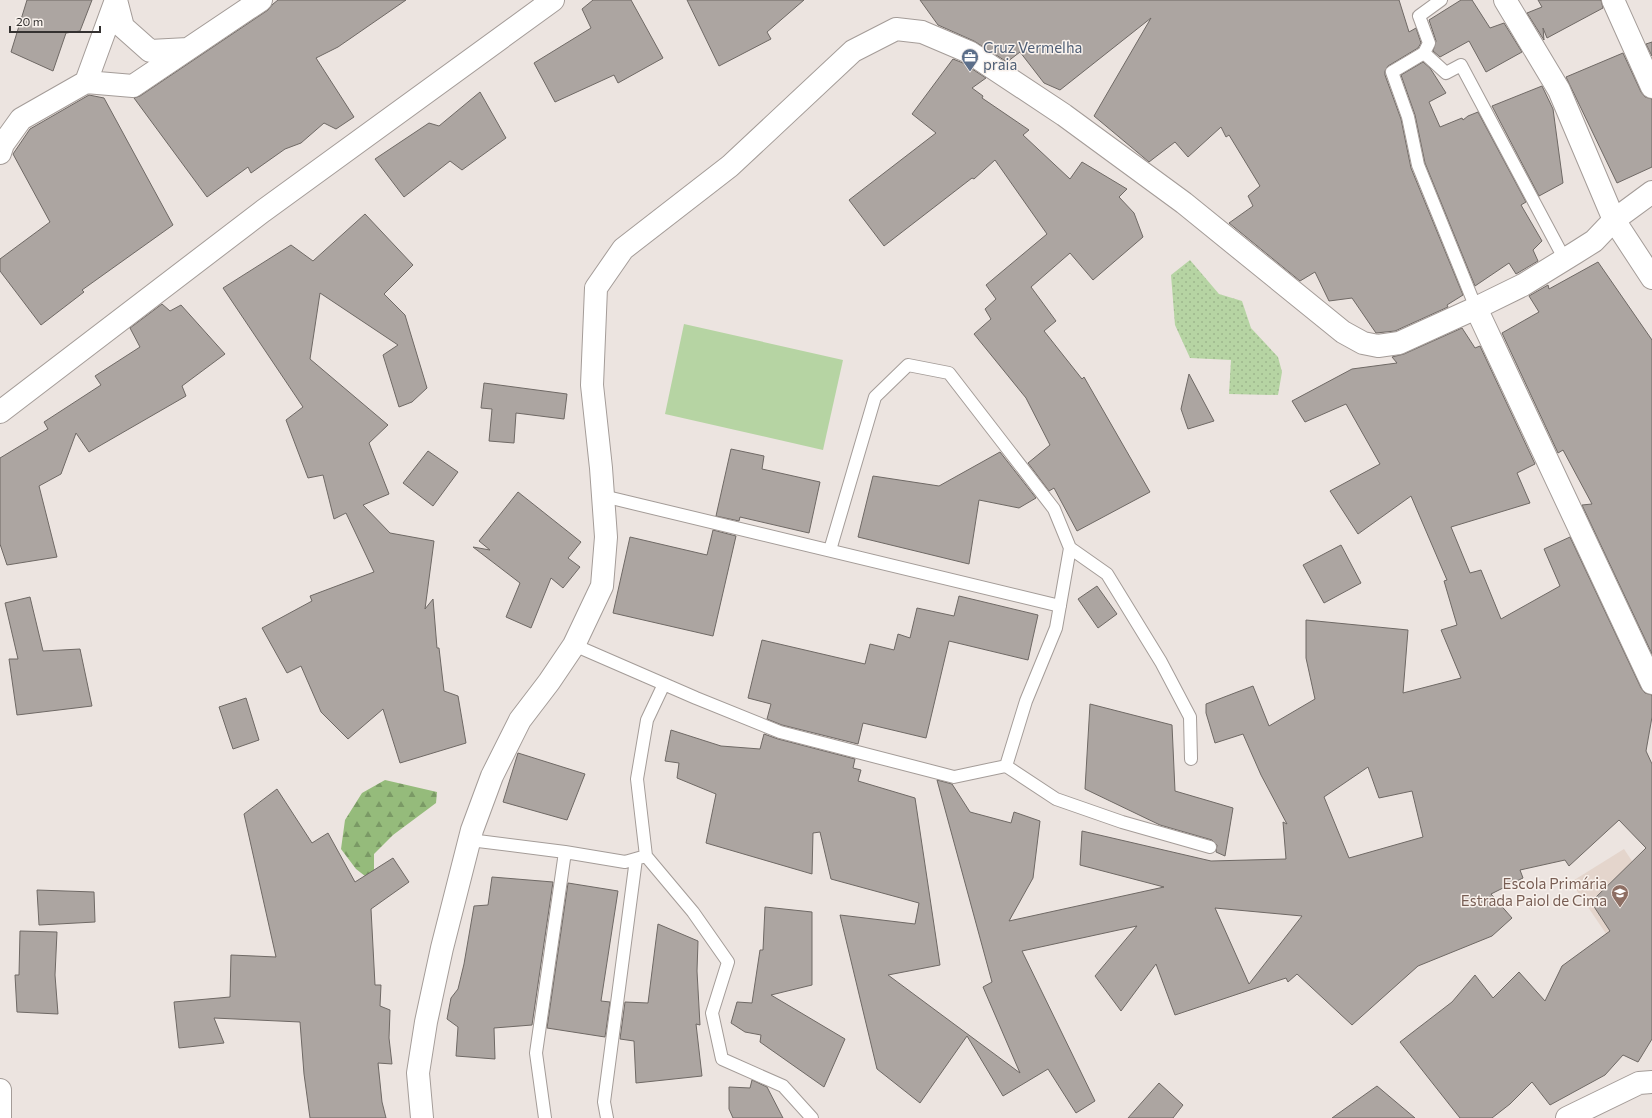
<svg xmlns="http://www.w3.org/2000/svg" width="1652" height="1118" viewBox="0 0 1652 1118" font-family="Commissioner,sans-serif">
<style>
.built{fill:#e4d5cc}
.grass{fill:url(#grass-dots)}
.forest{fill:url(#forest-firs)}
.garden{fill:#b6d4a3}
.building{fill:#aca5a1;stroke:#6f6965;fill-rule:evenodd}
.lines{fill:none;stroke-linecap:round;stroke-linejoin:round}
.lane-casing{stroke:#a49c98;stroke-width:14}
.street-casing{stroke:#a49c98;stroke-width:24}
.secondary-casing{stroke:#a49c98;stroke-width:24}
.lane{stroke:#fff;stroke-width:12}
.street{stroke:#fff;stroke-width:22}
.secondary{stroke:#fff;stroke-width:22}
.labels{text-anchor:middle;stroke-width:3;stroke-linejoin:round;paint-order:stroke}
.service-label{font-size:15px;fill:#4e5e75;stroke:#f9f2ed;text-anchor:start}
.education-label{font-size:15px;fill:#785e54;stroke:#f9f2ed;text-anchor:end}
</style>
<defs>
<pattern id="grass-dots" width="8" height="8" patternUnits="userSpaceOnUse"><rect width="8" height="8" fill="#b6d4a3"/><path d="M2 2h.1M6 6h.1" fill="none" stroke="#9db68d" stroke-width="1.8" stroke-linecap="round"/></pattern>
<pattern id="forest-firs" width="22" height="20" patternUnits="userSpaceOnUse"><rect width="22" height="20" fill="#95bb7b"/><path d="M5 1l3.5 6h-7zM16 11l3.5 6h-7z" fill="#7a9965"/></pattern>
</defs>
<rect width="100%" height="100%" fill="#ece4e0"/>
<path class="built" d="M 1624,849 L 1652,891 L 1615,947 L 1571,882 Z"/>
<path class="grass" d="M 1190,260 L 1219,294 L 1242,301 L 1251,328 L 1278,357 L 1282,372 L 1278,395 L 1229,394 L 1231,360 L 1190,358 L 1175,325 L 1171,275 Z"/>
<path class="forest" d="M 385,780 L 437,792 L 436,803 L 393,835 L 374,854 L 374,883 L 356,869 L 341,849 L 345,820 L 362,793 Z"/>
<path class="garden" d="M 684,324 L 843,360 L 823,450 L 665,414 Z"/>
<path class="building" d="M 27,0 L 92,0 L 80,31 L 66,33 L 53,71 L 11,52 Z
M 278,0 L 406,0 L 338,47 L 316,58 L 354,117 L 336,129 L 324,123 L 301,143 L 285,149 L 251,173 L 248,167 L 207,197 L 134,98 L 140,96 L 268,10 L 273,4 Z
M 593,0 L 631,0 L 663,58 L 618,83 L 614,75 L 555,102 L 534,63 L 591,28 L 582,9 Z
M 687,0 L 804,0 L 767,32 L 771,39 L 719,66 Z
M 920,0 L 1399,0 L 1409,32 L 1416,28 L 1421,43 L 1418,48 L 1388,66 L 1385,71 L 1385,75 L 1401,119 L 1411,168 L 1463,295 L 1447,305 L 1448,307 L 1395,331 L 1376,333 L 1352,298 L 1329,301 L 1315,272 L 1300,281 L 1229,223 L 1253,206 L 1248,196 L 1260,186 L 1229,135 L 1226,137 L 1221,127 L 1188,157 L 1175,142 L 1149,162 L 1094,116 L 1151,18 L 1060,90 L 1044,83 L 1020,52 L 1007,62 L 974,41 L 938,25 Z
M 1461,0 L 1472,0 L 1490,28 L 1504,23 L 1522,52 L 1486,72 L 1469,41 L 1440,57 L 1433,51 L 1436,41 L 1429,20 Z
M 1538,0 L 1601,0 L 1603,8 L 1547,38 L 1543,28 L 1544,40 L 1527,13 L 1542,7 Z
M 1652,42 L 1652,56 L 1646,44 Z
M 1623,53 L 1641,92 L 1645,97 L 1652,99 L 1652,167 L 1617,183 L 1566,77 Z
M 953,59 L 963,63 L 986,78 L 972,88 L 983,96 L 982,98 L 1029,130 L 1023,135 L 1070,179 L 1082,162 L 1127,189 L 1119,197 L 1134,213 L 1143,237 L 1093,280 L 1070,253 L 1031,287 L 1056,321 L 1044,331 L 1082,379 L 1084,377 L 1150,492 L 1077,531 L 1054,488 L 1049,491 L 1028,463 L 1050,445 L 1026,398 L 974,334 L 991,319 L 985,309 L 996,299 L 986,285 L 1047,234 L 995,160 L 974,179 L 972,178 L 884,246 L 849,200 L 936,133 L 912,114 Z
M 1423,62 L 1430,68 L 1446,93 L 1429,102 L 1440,127 L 1462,118 L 1463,120 L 1468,116 L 1478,112 L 1526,202 L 1521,205 L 1542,241 L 1533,250 L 1538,261 L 1516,274 L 1509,263 L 1475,286 L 1425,163 L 1415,115 L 1401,75 Z
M 1542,86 L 1553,109 L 1563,183 L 1539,196 L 1492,106 Z
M 480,92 L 506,138 L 462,170 L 450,161 L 404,197 L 375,159 L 429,123 L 439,126 Z
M 89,95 L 104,98 L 173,225 L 82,290 L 84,292 L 41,325 L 0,271 L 0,259 L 50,222 L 13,154 L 30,129 Z
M 365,214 L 413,265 L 384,294 L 405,315 L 427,388 L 412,402 L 399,407 L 383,355 L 398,345 L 320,293 L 310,359 L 388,425 L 369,443 L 389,494 L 363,505 L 390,533 L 434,541 L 425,609 L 433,599 L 437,648 L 439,648 L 444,691 L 458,696 L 466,743 L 400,763 L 383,709 L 348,739 L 321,712 L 301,666 L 287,673 L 262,628 L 312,601 L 310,596 L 374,572 L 346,513 L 334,519 L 323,475 L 308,478 L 286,420 L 303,407 L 223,288 L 291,245 L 313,261 Z
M 1598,262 L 1652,340 L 1652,654 L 1582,505 L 1592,504 L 1563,450 L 1558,453 L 1502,333 L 1539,312 L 1529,296 L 1548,285 L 1549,289 Z
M 162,304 L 170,311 L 181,305 L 225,354 L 182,386 L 186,396 L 89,452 L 76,433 L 61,474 L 39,486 L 57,557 L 7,565 L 0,544 L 0,458 L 48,429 L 44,422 L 101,385 L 95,376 L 140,347 L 130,328 Z
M 1462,328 L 1475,348 L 1480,346 L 1535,464 L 1517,473 L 1530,503 L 1451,527 L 1470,573 L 1481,570 L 1501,619 L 1560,586 L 1544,549 L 1570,537 L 1641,688 L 1645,693 L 1652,695 L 1652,717 L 1646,751 L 1652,764 L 1652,1039 L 1638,1062 L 1623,1055 L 1605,1075 L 1550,1105 L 1532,1082 L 1510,1104 L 1492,1118 L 1460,1118 L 1400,1042 L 1452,1002 L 1475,975 L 1493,998 L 1519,972 L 1545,1001 L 1562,966 L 1610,931 L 1591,902 L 1646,848 L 1619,820 L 1569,866 L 1565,860 L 1520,870 L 1523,878 L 1491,894 L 1512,918 L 1492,936 L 1418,966 L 1352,1025 L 1297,974 L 1288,982 L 1286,978 L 1175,1015 L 1156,964 L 1121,1011 L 1095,976 L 1137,926 L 1022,951 L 1095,1101 L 1076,1113 L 1048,1069 L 1003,1096 L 967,1036 L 920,1103 L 877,1069 L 840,915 L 915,924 L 919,903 L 831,879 L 820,832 L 813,833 L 812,874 L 706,843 L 716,794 L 677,778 L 679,763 L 665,761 L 671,730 L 721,746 L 760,749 L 764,734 L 778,739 L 855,759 L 853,768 L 861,770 L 858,781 L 915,798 L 940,965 L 888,975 L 1020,1073 L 983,987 L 992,982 L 937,780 L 952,784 L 970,812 L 1011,823 L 1014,812 L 1040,821 L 1033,878 L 1009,921 L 1164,887 L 1080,865 L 1082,831 L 1211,861 L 1286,859 L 1283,822 L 1287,824 L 1261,775 L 1243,734 L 1215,743 L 1206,713 L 1206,704 L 1253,686 L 1269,726 L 1315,699 L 1306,658 L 1306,620 L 1408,630 L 1403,693 L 1461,678 L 1441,630 L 1457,625 L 1444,581 L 1447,580 L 1411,496 L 1358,534 L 1330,491 L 1380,464 L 1346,404 L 1305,422 L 1292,401 L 1352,369 L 1397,363 L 1392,357 L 1404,354 ZM 1368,767 L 1379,798 L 1412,791 L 1423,837 L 1349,858 L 1324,797 ZM 1215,908 L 1302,916 L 1249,984 Z
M 1189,374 L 1214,421 L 1188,429 L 1181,409 Z
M 484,383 L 567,394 L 564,419 L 516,413 L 514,443 L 489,441 L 492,409 L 481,408 Z
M 731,449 L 764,456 L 762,469 L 820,482 L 809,533 L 740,517 L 739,521 L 716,516 Z
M 428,451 L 458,472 L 433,506 L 403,483 Z
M 1000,452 L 1036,498 L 1019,508 L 979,500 L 969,564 L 858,537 L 873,476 L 939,486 Z
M 518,492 L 581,542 L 568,558 L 580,567 L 563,588 L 551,578 L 531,628 L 506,617 L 520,583 L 473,547 L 490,550 L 479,541 Z
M 713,530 L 736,536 L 713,636 L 613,613 L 630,537 L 707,555 Z
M 1341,545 L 1361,583 L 1324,603 L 1303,565 Z
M 1097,586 L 1117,614 L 1098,628 L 1078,599 Z
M 959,596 L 1038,615 L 1028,660 L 949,641 L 926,738 L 863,723 L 858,744 L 782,725 L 767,719 L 771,704 L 748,698 L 762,640 L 865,664 L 870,644 L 894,650 L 898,634 L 910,638 L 917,608 L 954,616 Z
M 30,597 L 43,651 L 80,649 L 92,706 L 17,715 L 9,659 L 18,659 L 5,603 Z
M 246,698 L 259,740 L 233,749 L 219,707 Z
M 1090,704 L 1172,725 L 1175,791 L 1233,808 L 1225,856 L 1216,852 L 1217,845 L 1212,840 L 1160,825 L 1085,789 Z
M 518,753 L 585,774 L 567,820 L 503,802 Z
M 277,789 L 312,843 L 328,833 L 355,882 L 393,858 L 409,882 L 371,909 L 375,985 L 381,985 L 380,1006 L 390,1010 L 389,1038 L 392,1064 L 378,1063 L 382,1102 L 386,1118 L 310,1118 L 304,1074 L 300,1022 L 214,1018 L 224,1043 L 179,1048 L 174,1002 L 230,997 L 231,955 L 276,957 L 244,814 Z
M 492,877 L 553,882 L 532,1025 L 494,1028 L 495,1059 L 456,1056 L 458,1027 L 447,1019 L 451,998 L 458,989 L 464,964 L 474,906 L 488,905 Z
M 568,883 L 618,891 L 601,1001 L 610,1002 L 605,1037 L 547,1028 Z
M 37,890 L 94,892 L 95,922 L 39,925 Z
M 765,907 L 812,912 L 812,985 L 771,995 L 845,1039 L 824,1087 L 760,1042 L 761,1035 L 745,1032 L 731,1023 L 737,1002 L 752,1003 L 760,950 L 763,950 Z
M 658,924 L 698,941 L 697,971 L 700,1025 L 696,1024 L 702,1076 L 636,1083 L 634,1041 L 620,1039 L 625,1002 L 648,1003 Z
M 20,931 L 57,932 L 55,975 L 58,1014 L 17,1012 L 15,975 L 19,975 Z
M 752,1080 L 767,1087 L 783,1118 L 733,1118 L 729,1109 L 729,1087 L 750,1088 Z
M 1159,1083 L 1183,1105 L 1173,1118 L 1128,1118 Z
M 1377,1086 L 1415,1118 L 1332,1118 Z"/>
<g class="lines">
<g class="lane-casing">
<path id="lane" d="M 1424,53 L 1429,43 L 1419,16 L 1441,0
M 1476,308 L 1418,165 L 1408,117 L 1392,72 L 1424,53 L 1446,73 L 1461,65 L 1565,260
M 603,496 L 1060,606
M 1070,548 L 1107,574 L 1161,662 L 1190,717 L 1191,759
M 574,645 L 696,698 L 780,732 L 954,777 L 1006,766 L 1026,701 L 1056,628 L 1070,548 L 1054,509 L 949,373 L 908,365 L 875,397 L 830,550
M 1006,766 L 1056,799 L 1122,822 L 1210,847
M 470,840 L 565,852 L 536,1053 L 545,1118
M 565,852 L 625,862 L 646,856 L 693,912 L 728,962 L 712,1013 L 722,1059 L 783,1086 L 812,1118
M 646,856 L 637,779 L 647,720 L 664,684
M 607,1118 L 604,1102 L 636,859"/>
</g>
<g class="street-casing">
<path id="street" d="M 116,0 L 123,27 L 150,51 L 188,49
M 1505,0 L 1559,90 L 1614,220 L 1652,278
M 1613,0 L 1652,87
M 86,82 L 116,0
M 0,153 L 3,144 L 21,119 L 86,82 L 133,86 L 261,0
M 1476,308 L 1652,683
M 0,1090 L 0,1118
M 422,1118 L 418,1073 L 426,1022 L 442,948 L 472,830 L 492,776 L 520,720 L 549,682 L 574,645 L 602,586 L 606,537 L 601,468 L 592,385 L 596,288 L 623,249 L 730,166 L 853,51 L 896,29 L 922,32 L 969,52 L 1064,115 L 1184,203 L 1343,332 L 1363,343 L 1378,346 L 1399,343 L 1476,308 L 1523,285 L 1575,253 L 1594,241 L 1614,220 L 1652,192
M 1567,1118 L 1639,1083 L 1652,1082"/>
</g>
<g class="secondary-casing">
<path id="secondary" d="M 0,412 L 263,211 L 553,0"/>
</g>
<use href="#lane" class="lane"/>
<use href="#street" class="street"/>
<use href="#secondary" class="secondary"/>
</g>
<defs>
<g id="office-pin" transform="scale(0.9)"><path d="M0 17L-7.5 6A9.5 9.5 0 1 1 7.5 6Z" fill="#5c6f8a" stroke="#f9f2ed"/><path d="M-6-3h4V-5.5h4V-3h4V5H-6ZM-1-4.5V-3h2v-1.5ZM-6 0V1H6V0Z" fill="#fff"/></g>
<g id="school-pin" transform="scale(0.9)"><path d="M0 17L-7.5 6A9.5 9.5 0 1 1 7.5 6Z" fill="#8d6e63" stroke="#f9f2ed"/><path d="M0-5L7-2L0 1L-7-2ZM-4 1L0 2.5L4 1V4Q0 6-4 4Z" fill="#fff"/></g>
</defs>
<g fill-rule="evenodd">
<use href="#office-pin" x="970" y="57"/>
<use href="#school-pin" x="1620" y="893"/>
</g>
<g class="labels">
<g class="service-label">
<text x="983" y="53">Cruz Vermelha<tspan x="983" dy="17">praia</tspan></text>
</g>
<g class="education-label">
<text x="1607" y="889">Escola Primária<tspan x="1607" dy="17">Estrada Paiol de Cima</tspan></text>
</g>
</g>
<path d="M10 26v6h90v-6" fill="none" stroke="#343130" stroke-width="2"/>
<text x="16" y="26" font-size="12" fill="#343130" stroke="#f9f2ed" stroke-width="3" paint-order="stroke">20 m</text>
</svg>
